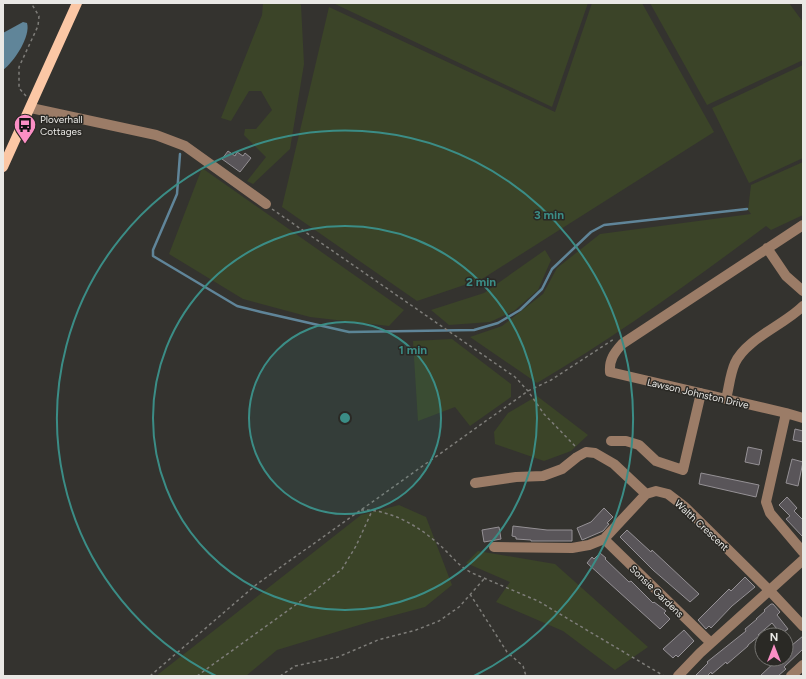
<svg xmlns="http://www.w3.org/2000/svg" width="806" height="679" viewBox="0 0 806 679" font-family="Figtree,sans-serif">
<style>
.green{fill:#3b4428}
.water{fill:#608599}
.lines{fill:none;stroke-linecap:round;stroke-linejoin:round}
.stream{stroke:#608599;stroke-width:2.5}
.building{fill:#595559;stroke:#959195}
.path{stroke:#7e7d79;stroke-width:1.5;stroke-dasharray:3 3;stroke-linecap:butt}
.minor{stroke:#9b7c67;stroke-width:10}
.major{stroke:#fbc7a5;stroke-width:10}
.ring{fill:none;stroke:#3b8d86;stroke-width:2}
.labels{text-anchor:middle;stroke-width:3;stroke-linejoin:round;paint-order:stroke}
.poi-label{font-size:10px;fill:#e9e8e5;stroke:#2a2925;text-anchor:start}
.street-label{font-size:10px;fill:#e9e8e5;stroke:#2a2925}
.centre{fill:#3b8d86;stroke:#2a2925;stroke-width:2}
.ring-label{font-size:12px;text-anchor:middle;font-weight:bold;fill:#3b8d86;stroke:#2a2925;stroke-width:3;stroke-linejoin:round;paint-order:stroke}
</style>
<rect width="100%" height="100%" fill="#34332f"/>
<path class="green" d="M 263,3 L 299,3 L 301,5 L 304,64 L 290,149 L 253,184 L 247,181 L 266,157 L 244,135 L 245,129 L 256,129 L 272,110 L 261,91 L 249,91 L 231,121 L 221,118 L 262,15 Z
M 333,3 L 588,3 L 552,107 Z
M 592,3 L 642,3 L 714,132 L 482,279 L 417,301 L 282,207 L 329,7 L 555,112 Z
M 650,3 L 789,3 L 803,22 L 803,60 L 707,105 Z
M 803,65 L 803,158 L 749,183 L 712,108 Z
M 803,162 L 803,215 L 771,230 L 766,226 C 692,281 617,336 537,383 L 470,337 L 502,326 L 543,294 L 557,268 L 600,234 L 751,214 L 748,210 L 751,185 Z
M 202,168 L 404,310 L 389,326 L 310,317 L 243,299 L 169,254 Z
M 545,250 L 551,260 L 538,290 L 514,311 L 490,322 L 449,325 L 431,310 L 484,293 Z
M 452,339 L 511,384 L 511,397 L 470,426 L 455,407 L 418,421 L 413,341 Z
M 537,396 L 588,435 L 571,451 L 544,461 L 495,444 L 494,432 L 508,413 Z
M 399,505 L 426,517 L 452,585 L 425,607 L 369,622 L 277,650 L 246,676 L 156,676 L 361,515 Z
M 478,551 L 555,564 L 648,647 L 615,670 L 563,631 L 496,602 L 510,582 L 466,563 Z"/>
<path class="water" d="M 23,22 L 27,23 C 31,36 14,62 3,70 L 3,33 Z"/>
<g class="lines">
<path class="stream" d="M 180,154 L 177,194 L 153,250 L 153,256 L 237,306 L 261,312 L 349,332 L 474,330 L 498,323 L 520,310 L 542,289 L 552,269 L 591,232 L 604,225 L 747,209"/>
</g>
<path class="building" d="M 228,151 L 235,156 L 237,152 L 243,156 L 245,153 L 251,158 L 240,172 L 222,159 Z
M 795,429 L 803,431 L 803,442 L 793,440 Z
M 748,447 L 762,450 L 759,465 L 745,462 Z
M 792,459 L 803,462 L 798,486 L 786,483 Z
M 701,473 L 759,485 L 756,497 L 699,484 Z
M 787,497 L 797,508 L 794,511 L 803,520 L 803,537 L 786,519 L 790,516 L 779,505 Z
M 604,508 L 613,517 L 607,523 L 609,524 L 603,531 L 582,540 L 577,528 L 591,522 Z
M 513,526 L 547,530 L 572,530 L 572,541 L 531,541 L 531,540 L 516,539 L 516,537 L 512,536 Z
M 499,527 L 501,539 L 484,542 L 482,530 Z
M 627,530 L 651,552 L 652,550 L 699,594 L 690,602 L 653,570 L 620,537 Z
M 600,553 L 606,558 L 605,559 L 629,582 L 631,581 L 653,603 L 654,602 L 666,611 L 664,613 L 670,619 L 660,629 L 587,563 L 592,557 L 594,559 Z
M 745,577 L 755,587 L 732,606 L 711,628 L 709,626 L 706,629 L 698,620 L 729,589 L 731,591 Z
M 771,604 L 773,604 L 780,612 L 777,615 L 788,629 L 781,634 L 772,623 L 758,635 L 759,636 L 748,645 L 748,646 L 727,664 L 726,662 L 712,674 L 711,672 L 707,676 L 695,676 L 708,663 L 707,662 L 746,631 L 745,629 L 757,619 L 756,619 L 765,611 L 764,610 Z
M 684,630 L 694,641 L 678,657 L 676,655 L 673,658 L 663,649 Z
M 803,636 L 803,649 L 784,667 L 786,669 L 778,676 L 760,676 L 778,659 L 786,659 L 786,650 Z"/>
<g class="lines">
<path class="path" d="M 26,96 L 19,88 L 19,67 L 38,26 L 39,16 L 31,3
M 272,209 L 515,377 L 528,391 L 544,414 L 576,447
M 361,510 C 392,509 422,528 444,549 C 453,558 460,567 472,573 L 538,601 L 664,676
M 470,594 L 507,652 L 523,666 L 526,676
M 150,676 L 257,584 L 528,391 L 551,380 L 614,339
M 197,676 L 312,593 L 342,569 L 356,546 L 372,511
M 280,676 L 295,666 L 338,657 L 378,640 L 416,630 L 439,621 L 459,607 L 484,579"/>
<path class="minor" d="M 31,108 L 156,135 L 185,146 L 266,204
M 767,248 L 786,276 L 803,291
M 726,399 C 729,388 730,374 735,363 C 746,339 784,325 803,306
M 786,413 L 610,372 C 609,360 614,353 622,344 L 803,225
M 803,418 L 786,413 L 766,502 L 770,513 L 803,552
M 611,441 L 626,441 L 639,445 L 656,461 L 683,470 L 701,393
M 475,483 L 516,477 L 543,476 L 562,469 L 577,457 L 586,452 L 595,453 L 614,464 L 646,494 L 656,491 L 668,494 L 685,507 L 770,591 L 803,626
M 604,539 L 711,643
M 494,547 L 572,548 L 589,545 L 604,539 L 646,494
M 678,676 L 700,653 L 803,560
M 791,676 L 803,665"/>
<path class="major" d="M 3,167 L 77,3"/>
</g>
<circle cx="345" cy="418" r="96" fill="#3b8d86" fill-opacity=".12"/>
<g class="ring">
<circle cx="345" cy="418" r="96"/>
<circle cx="345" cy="418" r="192"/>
<path d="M216 676A288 288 0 1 1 474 676"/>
</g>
<defs>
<g id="bus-pin" transform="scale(1.15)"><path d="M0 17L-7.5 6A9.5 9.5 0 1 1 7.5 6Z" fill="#fb8fc5" stroke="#2a2925"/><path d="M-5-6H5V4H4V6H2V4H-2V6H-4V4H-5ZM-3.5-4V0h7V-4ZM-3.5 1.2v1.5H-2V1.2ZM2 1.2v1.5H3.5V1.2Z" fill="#111"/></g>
</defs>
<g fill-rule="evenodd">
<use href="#bus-pin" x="25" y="125"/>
</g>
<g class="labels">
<g class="poi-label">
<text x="40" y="123">Ploverhall<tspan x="40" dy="12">Cottages</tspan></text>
</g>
<g class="street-label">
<text transform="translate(698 393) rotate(13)" y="4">Lawson Johnston Drive</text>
<text transform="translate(702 525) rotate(43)" y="4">Walth Crescent</text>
<text transform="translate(657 591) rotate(44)" y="4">Sonsie Gardens</text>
</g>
</g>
<circle cx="345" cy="418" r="6" class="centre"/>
<g class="ring-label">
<text x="549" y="219">3 min</text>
<text x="481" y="286">2 min</text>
<text x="413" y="354">1 min</text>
</g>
<rect width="806" height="679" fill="none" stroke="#e9e8e5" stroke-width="8"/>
<g transform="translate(774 647)"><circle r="19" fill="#2a2925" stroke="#767572"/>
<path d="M0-3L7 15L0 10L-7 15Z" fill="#fb8fc5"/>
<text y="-6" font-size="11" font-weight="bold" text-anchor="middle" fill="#e9e8e5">N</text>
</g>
</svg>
